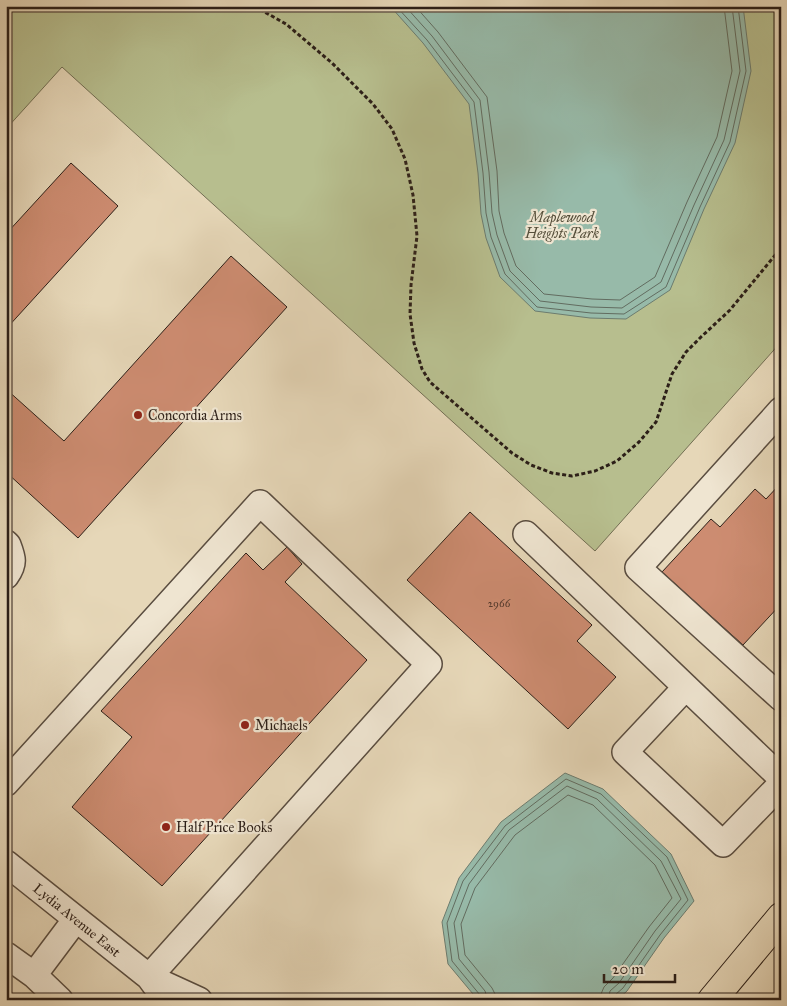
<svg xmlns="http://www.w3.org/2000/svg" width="787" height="1006" viewBox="0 0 787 1006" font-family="'IM FELL Great Primer',serif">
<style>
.green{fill:#b7be8e;stroke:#726e53}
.water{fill:#97baa9;stroke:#6c7c6f}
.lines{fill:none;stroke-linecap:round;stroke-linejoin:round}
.shore{stroke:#626c60;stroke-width:1}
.building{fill:#cd8c71;stroke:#2c1f18}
.minor-casing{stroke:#5a4d40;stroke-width:28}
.major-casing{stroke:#2c1f18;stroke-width:30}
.path{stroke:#2c1f18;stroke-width:3;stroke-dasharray:4 2.5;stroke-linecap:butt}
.minor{stroke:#efe5d1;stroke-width:25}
.major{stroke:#e6d7b8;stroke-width:28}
.poi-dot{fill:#8f2418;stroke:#efe5d1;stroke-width:2}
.labels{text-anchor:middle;stroke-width:4.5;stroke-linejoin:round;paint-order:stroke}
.number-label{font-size:11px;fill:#543a2e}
.park-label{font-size:14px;font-style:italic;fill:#564f3b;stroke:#efe5d1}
.poi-label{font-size:14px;fill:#2c1f18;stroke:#efe5d1;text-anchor:start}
.street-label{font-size:14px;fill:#2c1f18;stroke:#efe5d1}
</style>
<rect width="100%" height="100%" fill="#e6d7b8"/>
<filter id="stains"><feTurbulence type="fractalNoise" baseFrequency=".004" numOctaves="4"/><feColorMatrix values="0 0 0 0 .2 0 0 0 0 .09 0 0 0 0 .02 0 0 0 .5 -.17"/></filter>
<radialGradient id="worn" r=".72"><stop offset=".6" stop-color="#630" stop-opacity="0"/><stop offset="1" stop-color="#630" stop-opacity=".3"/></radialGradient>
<path class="green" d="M 6,6 L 781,6 L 781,342 L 595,551 L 62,67 L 6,129 Z"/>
<path class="water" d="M 390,6 L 743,6 L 751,71 L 735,143 L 704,209 L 670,290 L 626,319 L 590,318 L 535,311 L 500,277 L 486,238 L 481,214 L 478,173 L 469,104 L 423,43 Z
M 565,773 L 603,789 L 671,854 L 694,901 L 664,938 L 627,991 L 617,1000 L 478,1000 L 448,964 L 442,922 L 459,878 L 501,822 Z"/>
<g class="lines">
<path class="shore" d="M 396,6 L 427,40 L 474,102 L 483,173 L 486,213 L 491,237 L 505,274 L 537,307 L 591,313 L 624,314 L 666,287 L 700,207 L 730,142 L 746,71 L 738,6
M 405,6 L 432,36 L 480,100 L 489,172 L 492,213 L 497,235 L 510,271 L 540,301 L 591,307 L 622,308 L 661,282 L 694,205 L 724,140 L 740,71 L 732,6
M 415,6 L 438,32 L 487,97 L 497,171 L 499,211 L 504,233 L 516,266 L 544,294 L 592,299 L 620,300 L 655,277 L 687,202 L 717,137 L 732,71 L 724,6
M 481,1000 L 480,995 L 452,961 L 447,923 L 463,881 L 505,826 L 566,779 L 601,794 L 667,857 L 688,900 L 660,935 L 623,988 L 615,995 L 614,1000
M 488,1000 L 485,991 L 459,959 L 454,923 L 469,884 L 509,830 L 567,786 L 597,799 L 661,861 L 681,899 L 655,931 L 619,983 L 610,991 L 608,1000
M 495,1000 L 495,994 L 492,988 L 465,955 L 461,924 L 475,888 L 515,835 L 568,795 L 593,805 L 655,865 L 672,898 L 649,927 L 613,978 L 604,987 L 601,994 L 600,1000"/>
</g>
<path class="building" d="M 71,163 L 118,206 L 6,329 L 6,234 Z
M 231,256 L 287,307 L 78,538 L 6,472 L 6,389 L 64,441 Z
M 781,483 L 781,604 L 743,645 L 662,572 L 711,519 L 720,527 L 755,489 L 766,499 Z
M 470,512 L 592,625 L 577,641 L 616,677 L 568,729 L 407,580 Z
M 287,547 L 302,564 L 285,582 L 367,660 L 162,886 L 72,807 L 132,737 L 101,711 L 246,553 L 263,570 Z"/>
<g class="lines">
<g class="minor-casing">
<path id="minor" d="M 781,410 L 638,568 L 781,698
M 526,534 L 781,778
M 6,543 L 8,545 C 13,558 15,563 6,576
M 686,687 L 625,752 L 723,844 L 781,784
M 6,783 L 260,503 L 429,664 L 149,977
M 6,863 L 149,977 L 166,1000
M 6,955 L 34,975
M 151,978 L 199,1000
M 60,1000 L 34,975 L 76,919"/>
</g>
<g class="major-casing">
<path id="major" d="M 712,1000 L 781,917"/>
</g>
<path class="path" d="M 254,6 L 286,24 L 332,63 L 373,104 L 392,129 L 405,159 L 413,195 L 417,236 L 411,285 L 410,314 L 414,343 L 422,369 L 430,382 L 512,453 L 531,465 L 552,473 L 572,476 L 595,471 L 617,461 L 639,442 L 656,422 L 672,374 L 686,352 L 701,337 L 730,310 L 781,248"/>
<use href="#minor" class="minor"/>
<use href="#major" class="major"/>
</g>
<g class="poi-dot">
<circle cx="138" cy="415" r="5"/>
<circle cx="245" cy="725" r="5"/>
<circle cx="166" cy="827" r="5"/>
</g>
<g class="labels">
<g class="number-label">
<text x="499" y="607">2966</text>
</g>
<g class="park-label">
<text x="562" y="222">Maplewood<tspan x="562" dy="16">Heights Park</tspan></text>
</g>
<g class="poi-label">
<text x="148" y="420">Concordia Arms</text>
<text x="255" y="730">Michaels</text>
<text x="176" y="832">Half Price Books</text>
</g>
<g class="street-label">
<text transform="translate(77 920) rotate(39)" y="5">Lydia Avenue East</text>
</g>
</g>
<rect width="787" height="1006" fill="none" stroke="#e6d7b8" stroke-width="25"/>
<rect x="8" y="8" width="772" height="991" fill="none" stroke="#2c1f18" stroke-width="2.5"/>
<rect x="12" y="12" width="762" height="981" fill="none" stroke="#2c1f18"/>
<path d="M604 974v8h71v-8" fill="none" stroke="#2c1f18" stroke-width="2.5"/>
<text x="612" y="974" font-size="15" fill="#2c1f18" stroke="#efe5d1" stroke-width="4" paint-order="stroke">20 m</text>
<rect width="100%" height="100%" filter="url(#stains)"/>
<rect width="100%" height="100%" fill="url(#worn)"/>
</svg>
